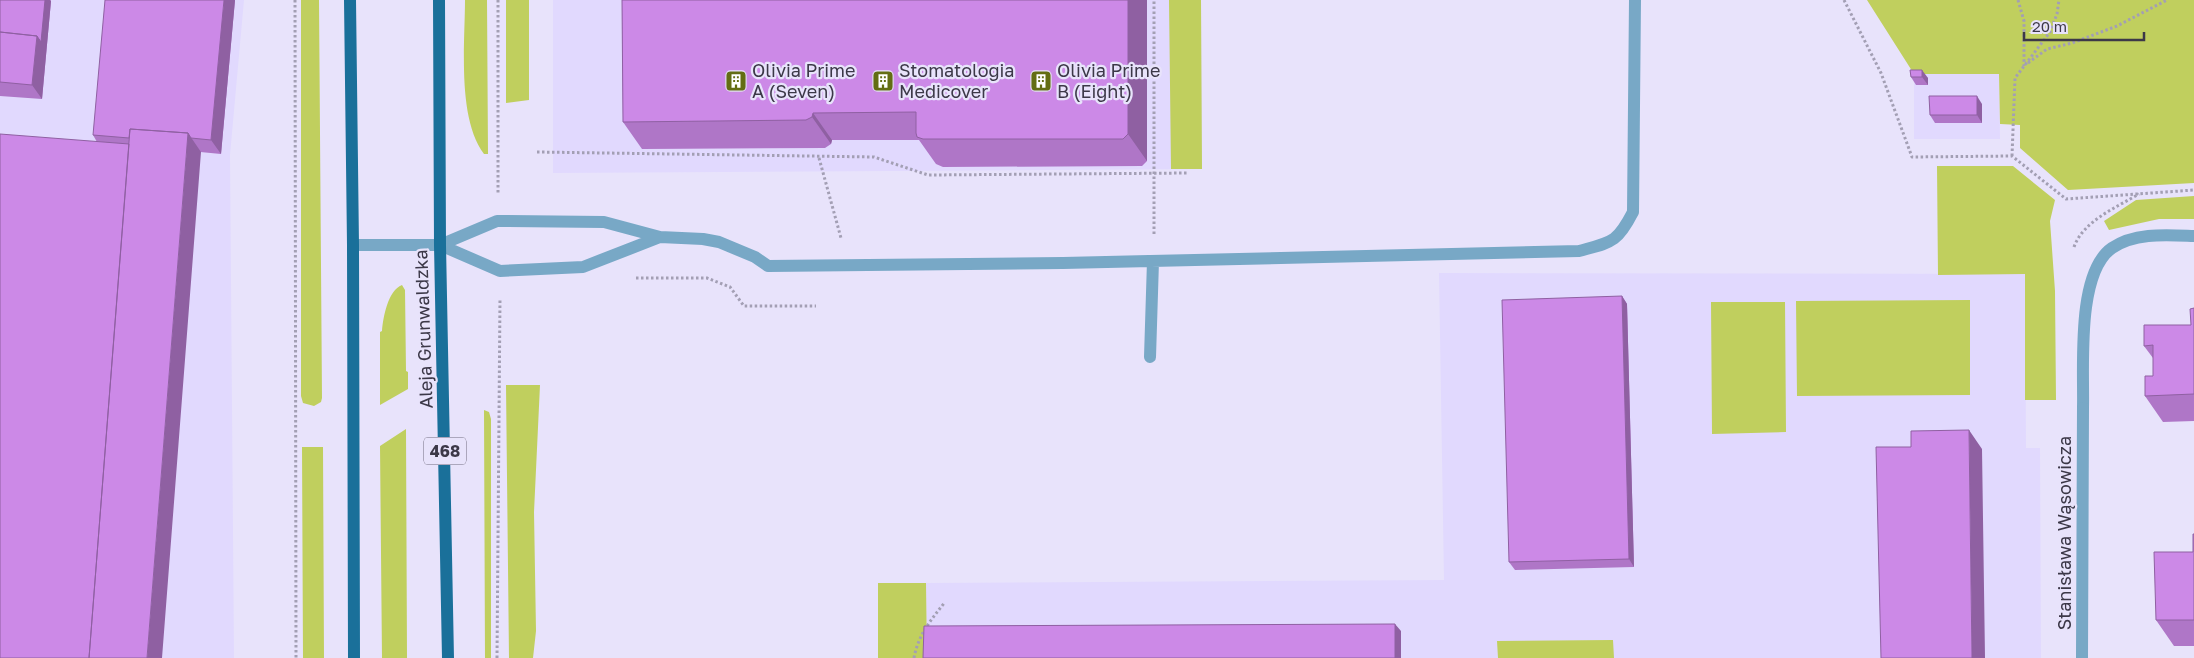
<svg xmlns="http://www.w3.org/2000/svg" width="2194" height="658" viewBox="0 0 2194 658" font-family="'Golos Text',sans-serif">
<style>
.built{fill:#e1d9fe}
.green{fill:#c0cf5e}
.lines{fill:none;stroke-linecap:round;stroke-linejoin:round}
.path{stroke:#a39fb4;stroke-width:3;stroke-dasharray:2.5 2.5;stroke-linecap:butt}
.service{stroke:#78a8c6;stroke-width:12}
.minor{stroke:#78a8c6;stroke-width:12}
.primary{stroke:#1a709a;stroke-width:12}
.wall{fill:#af76c7}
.shaded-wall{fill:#8f60a2}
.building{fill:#cc89e7;stroke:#8f60a2}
.labels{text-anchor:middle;stroke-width:4.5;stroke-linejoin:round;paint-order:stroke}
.shield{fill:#e8e3fb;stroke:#706b7e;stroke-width:1}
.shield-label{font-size:16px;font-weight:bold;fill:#3c3848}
.poi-label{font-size:18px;fill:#3c3848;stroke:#e8e3fb;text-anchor:start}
.street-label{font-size:18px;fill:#3c3848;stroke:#e8e3fb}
</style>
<rect width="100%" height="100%" fill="#e8e3fb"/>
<path class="built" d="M 0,0 L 244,0 L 230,155 L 234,658 L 0,658 Z
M 553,0 L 1201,0 L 1202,169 L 553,173 Z
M 1914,74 L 1999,74 L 2000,139 L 1914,139 Z
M 1439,273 L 2025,274 L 2026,448 L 2040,448 L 2041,658 L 927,658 L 926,583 L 1444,580 Z"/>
<path class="green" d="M 301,0 L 319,0 L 322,398 L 321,402 L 314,406 L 303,403 L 301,396 Z
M 465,0 L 487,0 L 488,154 L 484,154 C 457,118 465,44 465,0 Z
M 506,0 L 529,0 L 529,100 L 506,103 Z
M 1169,0 L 1201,0 L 1202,169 L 1171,169 Z
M 1867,0 L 2194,0 L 2194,183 L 2068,190 L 2020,148 L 2020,125 L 2000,124 L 1999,74 L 1914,74 Z
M 1937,166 L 2013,166 L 2055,200 L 2050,221 L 2055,291 L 2056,400 L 2025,400 L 2025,274 L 1938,275 Z
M 2194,196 L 2194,219 L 2159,219 L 2109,230 L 2104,221 L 2136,200 Z
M 402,285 L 405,290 L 406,371 L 408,372 L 408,389 L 380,405 L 380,332 L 382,331 C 383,318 388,290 402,285 Z
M 1970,300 L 1970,395 L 1797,396 L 1796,301 Z
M 1711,302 L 1785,302 L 1786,432 L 1712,434 Z
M 506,385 L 540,385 L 534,512 L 536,631 L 533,658 L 509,658 Z
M 484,410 L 489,412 L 491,419 L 491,658 L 485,658 Z
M 406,429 L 407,658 L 382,658 L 380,446 Z
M 302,447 L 323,447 L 324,658 L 303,658 Z
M 878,583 L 926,583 L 927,658 L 878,658 Z
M 1613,640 L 1614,658 L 1498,658 L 1497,641 Z"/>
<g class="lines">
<path class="path" d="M 295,0 L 296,658
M 498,0 L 498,194
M 1844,0 L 1881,73 L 1912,157 L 2012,156 L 2066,199 L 2194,190
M 2018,0 L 2024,21 L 2024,66
M 2028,63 L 2047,49 L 2072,43 L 2117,26 L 2167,0
M 537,152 L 874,157 L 928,175 L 1189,173
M 2012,156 L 2015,78 L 2050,32 L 2057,14 L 2059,0
M 819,158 L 841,238
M 1154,234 L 1154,0
M 2074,247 C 2083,221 2117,207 2139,194
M 636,278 L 707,278 L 730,287 L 744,306 L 816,306
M 497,658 L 500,298
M 914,658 C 918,635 931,620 945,602"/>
<path class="service" d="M 353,245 L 440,245 L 497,221 L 604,222 L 660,237 L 703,239 L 719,242 L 755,257 L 768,266 L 1063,263 L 1579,251 C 1612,242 1617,243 1633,212 L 1635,0
M 440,245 L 500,271 L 583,267 L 660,237
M 1150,357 L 1153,261
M 2083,408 C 2084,368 2076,273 2112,248 C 2135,232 2168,235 2194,236"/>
<path class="minor" d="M 2082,658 L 2083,408"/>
<path class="primary" d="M 350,0 L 353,245 L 354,658
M 439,0 L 440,245 L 448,658"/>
</g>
<path class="wall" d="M 0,0 L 50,0 L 51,1 L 42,99 L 0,96 Z
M 235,0 L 221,154 L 97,142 L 93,135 Z
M 622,0 L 1147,0 L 1147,161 L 1142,166 L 943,167 L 936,164 L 919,140 L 832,140 L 831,144 L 825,148 L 642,149 L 623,122 Z
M 1910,70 L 1928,78 L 1928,85 L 1916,85 L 1911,77 Z
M 1982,104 L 1982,123 L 1935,123 L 1930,115 Z
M 1622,296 L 1627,304 L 1634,567 L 1515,570 L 1509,562 Z
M 2194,308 L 2194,421 L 2163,422 L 2145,396 L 2153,376 L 2153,358 L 2144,346 L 2191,325 Z
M 2194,534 L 2194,646 L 2174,646 L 2156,620 L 2193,552 Z"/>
<path class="shaded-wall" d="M 45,0 L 50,0 L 51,1 L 42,99 L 32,85 L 37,36 Z
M 224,0 L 235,0 L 221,154 L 211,140 Z
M 1128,0 L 1147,0 L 1147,161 L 1128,134 Z
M 1922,70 L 1928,78 L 1928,85 L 1922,77 Z
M 1977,96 L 1982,104 L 1982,123 L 1977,115 Z
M 813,113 L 832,140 L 831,144 L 812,117 Z
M 188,133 L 201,152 L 162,658 L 147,658 Z
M 1622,296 L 1627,304 L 1634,567 L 1629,559 Z
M 1969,430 L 1982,449 L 1985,658 L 1972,658 Z
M 1395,624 L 1401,631 L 1401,658 L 1395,658 Z"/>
<path class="building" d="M 0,0 L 45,0 L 41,42 L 37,36 L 0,32 Z
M 105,0 L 224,0 L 211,140 L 191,138 L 188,133 L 130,129 L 129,138 L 93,135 Z
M 622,0 L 1128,0 L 1128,134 L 1123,139 L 923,139 L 917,137 L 916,133 L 916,112 L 813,113 L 812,117 L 806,120 L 623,122 Z
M 0,32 L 37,36 L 32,85 L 0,82 Z
M 1910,70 L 1922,70 L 1922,77 L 1911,77 Z
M 1929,96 L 1977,96 L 1977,115 L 1930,115 Z
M 130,129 L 188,133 L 147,658 L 89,658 Z
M 0,134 L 129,144 L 89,658 L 0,658 Z
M 1622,296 L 1629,559 L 1509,562 L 1502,300 Z
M 2194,308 L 2194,394 L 2145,396 L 2145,376 L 2153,376 L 2153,345 L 2144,346 L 2144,325 L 2191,325 L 2190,309 Z
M 1969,430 L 1972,658 L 1881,658 L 1876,447 L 1911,447 L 1911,431 Z
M 2193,534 L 2194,534 L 2194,620 L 2156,620 L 2154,552 L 2193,552 Z
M 1395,624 L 1395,658 L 923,658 L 924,626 Z"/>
<defs>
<g id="building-square" transform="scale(1.125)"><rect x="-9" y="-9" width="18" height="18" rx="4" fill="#636d13" stroke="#e8e3fb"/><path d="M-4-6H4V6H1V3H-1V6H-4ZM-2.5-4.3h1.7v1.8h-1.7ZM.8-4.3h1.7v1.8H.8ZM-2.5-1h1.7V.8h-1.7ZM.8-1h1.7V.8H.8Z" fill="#fff"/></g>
</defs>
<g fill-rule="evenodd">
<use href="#building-square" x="736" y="81"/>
<use href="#building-square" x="883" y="81"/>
<use href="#building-square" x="1041" y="81"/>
</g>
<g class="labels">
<rect class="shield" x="424" y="437.5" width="42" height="27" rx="4"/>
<g class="shield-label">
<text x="445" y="457">468</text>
</g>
<g class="poi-label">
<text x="752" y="77">Olivia Prime<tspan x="752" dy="21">A (Seven)</tspan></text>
<text x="899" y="77">Stomatologia<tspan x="899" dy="21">Medicover</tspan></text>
<text x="1057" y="77">Olivia Prime<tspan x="1057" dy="21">B (Eight)</tspan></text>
</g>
<g class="street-label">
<text transform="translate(424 329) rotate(-92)" y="6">Aleja Grunwaldzka</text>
<text transform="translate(2065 533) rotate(-90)" y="6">Stanisława Wąsowicza</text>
</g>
</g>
<path d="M2024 32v8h120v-8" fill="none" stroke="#3c3848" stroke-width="2.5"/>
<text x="2032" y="32" font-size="15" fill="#3c3848" stroke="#e8e3fb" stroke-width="4" paint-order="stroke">20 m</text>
</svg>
